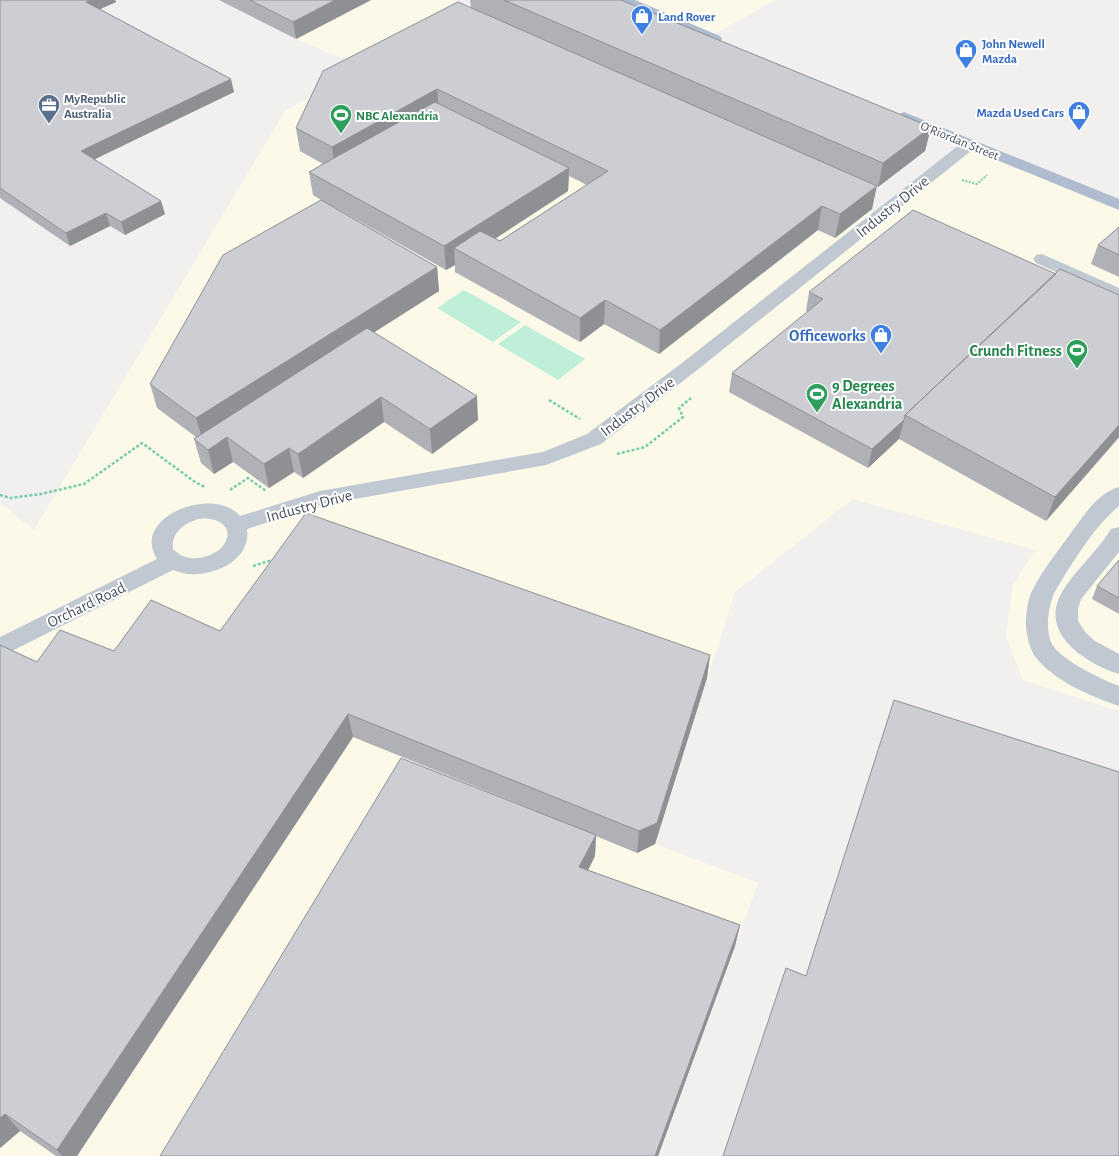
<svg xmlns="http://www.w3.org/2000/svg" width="1119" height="1156" viewBox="0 0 1119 1156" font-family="'Alegreya Sans',sans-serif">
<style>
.commercial{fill:#fcf9e9}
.green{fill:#bfefd8}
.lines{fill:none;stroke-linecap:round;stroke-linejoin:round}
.path-far1{stroke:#77ccae;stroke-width:2;stroke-dasharray:2 1.5;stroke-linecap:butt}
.path{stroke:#77ccae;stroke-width:2.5;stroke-dasharray:3 2;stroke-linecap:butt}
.minor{fill:#c0c8d1;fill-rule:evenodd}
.major{fill:#afbbce;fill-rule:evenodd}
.wall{fill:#afb1b6;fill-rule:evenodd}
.shaded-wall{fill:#8f9094}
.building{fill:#ccced4;stroke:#8f9094}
.labels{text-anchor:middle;stroke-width:4;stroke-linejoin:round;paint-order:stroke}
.far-shop-label{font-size:13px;font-weight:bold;fill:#366cbe;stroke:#fff;text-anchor:start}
.far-service-label{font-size:13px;font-weight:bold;fill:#4e5e75;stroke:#fff;text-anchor:start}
.far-leisure-label{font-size:13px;font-weight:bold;fill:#27864d;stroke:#fff;text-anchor:start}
.far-street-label{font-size:13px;fill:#48505d;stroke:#fff}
.street-label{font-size:16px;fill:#48505d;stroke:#fff}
.shop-label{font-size:16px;font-weight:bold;fill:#366cbe;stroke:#fff;text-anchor:end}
.leisure-label{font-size:16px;font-weight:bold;fill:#27864d;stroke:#fff;text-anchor:end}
</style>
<rect width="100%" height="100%" fill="#f2f0ef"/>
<path class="commercial" d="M 219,0 L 456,0 L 445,8 L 351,62 L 296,39 Z
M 623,0 L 775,0 L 710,37 Z
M 447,18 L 879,216 L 970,144 L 1119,205 L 1119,437 L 1066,497 L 1119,440 L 1119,711 L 1023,680 L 1006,636 L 1013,585 L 1035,550 L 853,499 L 735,592 L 655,844 L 758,883 L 658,1156 L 0,1156 L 0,503 L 34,530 L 285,111 Z"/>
<path class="green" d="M 464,290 L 521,322 L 493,342 L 437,308 Z
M 525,325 L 585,359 L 558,380 L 498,344 Z"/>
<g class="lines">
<path class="path-far1" d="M 962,180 L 977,184 L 987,175"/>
<path class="path" d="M 549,400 L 580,419
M 617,454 L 645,447 L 683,417 L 679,408 L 691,398
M 230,490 L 248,478 L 266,491
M 0,495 L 10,498 L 41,494 L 84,484 L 142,443 L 195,482 L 205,487
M 253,566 L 272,560 L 275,561"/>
<path class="minor" d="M 970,139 L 976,141 L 978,144 L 976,147 L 696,371 L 601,444 L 546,465 L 321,505 L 247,529 C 251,557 221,573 197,574 C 189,575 181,573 173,570 L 8,653 L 0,656 L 0,637 L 157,559 C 130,517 213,485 240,516 L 320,491 L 543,452 L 587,434 L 682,363 L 964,141 ZM 198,519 C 213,516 235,524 225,543 C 218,555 198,561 186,557 C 180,556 177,552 173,549 C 171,532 184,524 198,519 Z
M 1042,254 L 1119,288 L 1119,301 L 1036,263 L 1033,259 L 1036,255 Z
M 1119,487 L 1119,506 C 1096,525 1079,553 1063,578 C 1060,584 1055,590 1053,596 C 1048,610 1045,631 1052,644 C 1062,661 1101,679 1119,686 L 1119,706 C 1090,696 1052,680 1034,655 C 1029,647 1027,635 1026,626 C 1026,615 1027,603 1031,593 C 1040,574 1054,556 1066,540 C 1080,521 1095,494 1119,487 Z
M 1119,527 L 1119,552 L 1081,599 L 1078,609 L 1078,621 L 1086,633 L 1095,641 L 1119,654 L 1119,674 C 1085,663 1038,633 1062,592 C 1075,570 1097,552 1111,529 Z"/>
<path class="major" d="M 616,0 L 635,0 L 720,36 L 722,39 L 720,42 L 715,43 L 710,42 L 618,3 Z
M 904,112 L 1119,199 L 1119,210 L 899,120 L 896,117 L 899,114 Z"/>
</g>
<path class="wall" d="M 0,0 L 116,2 L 100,9 L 234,92 L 94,159 L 165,214 L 125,235 L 110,226 L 70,246 L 0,198 Z
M 219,0 L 371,0 L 296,39 Z
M 470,0 L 621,0 L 931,127 L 925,151 L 878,187 L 876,186 L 872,209 L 835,238 L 818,230 L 659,354 L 604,324 L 580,342 L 455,272 L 455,265 L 446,270 L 329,204 L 437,267 L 439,291 L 374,332 L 478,420 L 432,454 L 384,422 L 303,478 L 294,472 L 269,488 L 233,462 L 214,474 L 201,463 L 194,439 L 196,437 L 157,408 L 150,384 L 321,200 L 313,195 L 309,172 L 323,164 L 300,151 L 296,128 L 471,7 ZM 569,176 L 587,185 L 500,241 L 495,239 L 568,191 Z
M 1119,227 L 1119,277 L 1091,264 L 1098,245 Z
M 1056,274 L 1119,295 L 1119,437 L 1046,521 L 899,439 L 868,468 L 729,392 L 732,373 L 808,312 L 806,311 L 809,292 Z
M 1119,560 L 1119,614 L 1092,599 L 1097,586 Z
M 220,631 L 710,655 L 707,678 L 655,844 L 637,853 L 596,836 L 595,856 L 588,870 L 740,925 L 735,946 L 658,1156 L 536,811 L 353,737 L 77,1156 L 56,1156 L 20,1131 L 0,1148 L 0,645 L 37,662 L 114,651 Z"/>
<path class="shaded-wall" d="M 90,0 L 115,0 L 116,2 L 89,14 L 86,2 Z
M 335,0 L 371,0 L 296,39 L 293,22 Z
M 231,79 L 234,92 L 85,164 L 81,151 Z
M 437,89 L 439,112 L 335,170 L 332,147 Z
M 931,127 L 925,151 L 878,187 L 883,163 Z
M 569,168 L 568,191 L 468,256 L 454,248 L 455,265 L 446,270 L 444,246 Z
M 877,186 L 872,209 L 835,238 L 840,214 Z
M 161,201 L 165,214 L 125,235 L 121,222 Z
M 822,206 L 818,230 L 659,354 L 660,330 Z
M 106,213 L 110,226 L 70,246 L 66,233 Z
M 437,267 L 439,291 L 203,442 L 196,418 Z
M 605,300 L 604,324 L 580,342 L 580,318 Z
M 477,396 L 478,420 L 432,454 L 430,429 Z
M 381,397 L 384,422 L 303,478 L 298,454 Z
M 904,420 L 899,439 L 868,468 L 872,449 Z
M 1119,425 L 1119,437 L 1046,521 L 1055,497 Z
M 227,437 L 233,462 L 214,474 L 208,450 Z
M 289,448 L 294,472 L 269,488 L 264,464 Z
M 710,655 L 707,678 L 655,844 L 637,853 L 639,831 Z
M 348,714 L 353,737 L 77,1156 L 62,1156 L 57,1150 Z
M 596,835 L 595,856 L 579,888 L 579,867 Z
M 740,925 L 735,946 L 658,1156 L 655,1156 Z
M 5,1114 L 20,1131 L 0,1148 L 0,1118 Z"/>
<path class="building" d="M 0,0 L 90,0 L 86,2 L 231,79 L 81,151 L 161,201 L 121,222 L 106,213 L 66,233 L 0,188 Z
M 250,0 L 335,0 L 293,22 Z
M 504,0 L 621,0 L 931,127 L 883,163 Z
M 458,2 L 877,186 L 840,214 L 822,206 L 660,330 L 605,300 L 580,318 L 454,248 L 480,231 L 500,241 L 608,171 L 437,89 L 332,147 L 296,128 L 323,71 Z
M 435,102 L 569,168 L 444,246 L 309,172 Z
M 321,200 L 437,267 L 196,418 L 150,384 L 223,255 Z
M 913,210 L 1056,274 L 905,415 L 904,420 L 872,449 L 732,373 L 823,299 L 809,292 Z
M 1119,227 L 1119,255 L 1098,245 Z
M 1060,269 L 1119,295 L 1119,425 L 1055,497 L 905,415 Z
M 367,328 L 477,396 L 430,429 L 381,397 L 298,454 L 289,448 L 264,464 L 227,437 L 208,450 L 194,439 Z
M 306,513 L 710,655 L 657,823 L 639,831 L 348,714 L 57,1150 L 5,1114 L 0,1118 L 0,645 L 37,662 L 60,630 L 114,651 L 151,600 L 220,631 Z
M 1119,560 L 1119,598 L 1097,586 Z
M 894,700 L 1119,772 L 1119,1156 L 723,1156 L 786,968 L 806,976 Z
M 401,758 L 596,835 L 579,867 L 740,925 L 655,1156 L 160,1156 Z"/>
<defs>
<g id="shop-pin" transform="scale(1.15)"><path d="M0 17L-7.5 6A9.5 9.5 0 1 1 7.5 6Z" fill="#3f7fe0" stroke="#fff"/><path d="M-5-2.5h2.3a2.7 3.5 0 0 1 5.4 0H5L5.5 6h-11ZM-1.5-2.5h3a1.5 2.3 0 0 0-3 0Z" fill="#fff"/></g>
<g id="office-pin" transform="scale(1.15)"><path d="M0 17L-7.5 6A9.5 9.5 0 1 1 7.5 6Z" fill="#5c6f8a" stroke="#fff"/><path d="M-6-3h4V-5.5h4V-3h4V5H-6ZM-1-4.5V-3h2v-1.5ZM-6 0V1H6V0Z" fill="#fff"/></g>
<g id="stadium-pin" transform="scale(1.15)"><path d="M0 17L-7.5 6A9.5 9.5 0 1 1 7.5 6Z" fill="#2e9e5b" stroke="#fff"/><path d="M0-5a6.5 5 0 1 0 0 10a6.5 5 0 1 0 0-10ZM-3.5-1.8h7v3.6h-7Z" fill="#fff"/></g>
</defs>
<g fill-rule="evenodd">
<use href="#shop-pin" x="642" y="16"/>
<use href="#shop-pin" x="966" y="50"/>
<use href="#office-pin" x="49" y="105"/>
<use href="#shop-pin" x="1079" y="112"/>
<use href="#stadium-pin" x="341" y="115"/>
<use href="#shop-pin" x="881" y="335"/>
<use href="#stadium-pin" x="1077" y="350"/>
<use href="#stadium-pin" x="817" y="394"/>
</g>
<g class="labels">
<g class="far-shop-label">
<text x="658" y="21">Land Rover</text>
<text x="982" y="48">John Newell<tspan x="982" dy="15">Mazda</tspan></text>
<text x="1064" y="117" text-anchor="end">Mazda Used Cars</text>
</g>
<g class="far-service-label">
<text x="64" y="103">MyRepublic<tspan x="64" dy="15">Australia</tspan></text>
</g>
<g class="far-leisure-label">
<text x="356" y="120">NBC Alexandria</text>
</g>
<g class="far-street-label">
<text transform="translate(960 140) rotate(22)" y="5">O'Riordan Street</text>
</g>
<g class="street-label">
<text transform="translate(892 206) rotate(-39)" y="6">Industry Drive</text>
<text transform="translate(637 406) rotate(-37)" y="6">Industry Drive</text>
<text transform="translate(309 505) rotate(-15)" y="6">Industry Drive</text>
<text transform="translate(86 604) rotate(-26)" y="6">Orchard Road</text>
</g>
<g class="shop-label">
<text x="866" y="341">Officeworks</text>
</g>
<g class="leisure-label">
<text x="1062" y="356">Crunch Fitness</text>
<text x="832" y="391" text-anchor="start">9 Degrees<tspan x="832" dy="18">Alexandria</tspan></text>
</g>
</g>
</svg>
